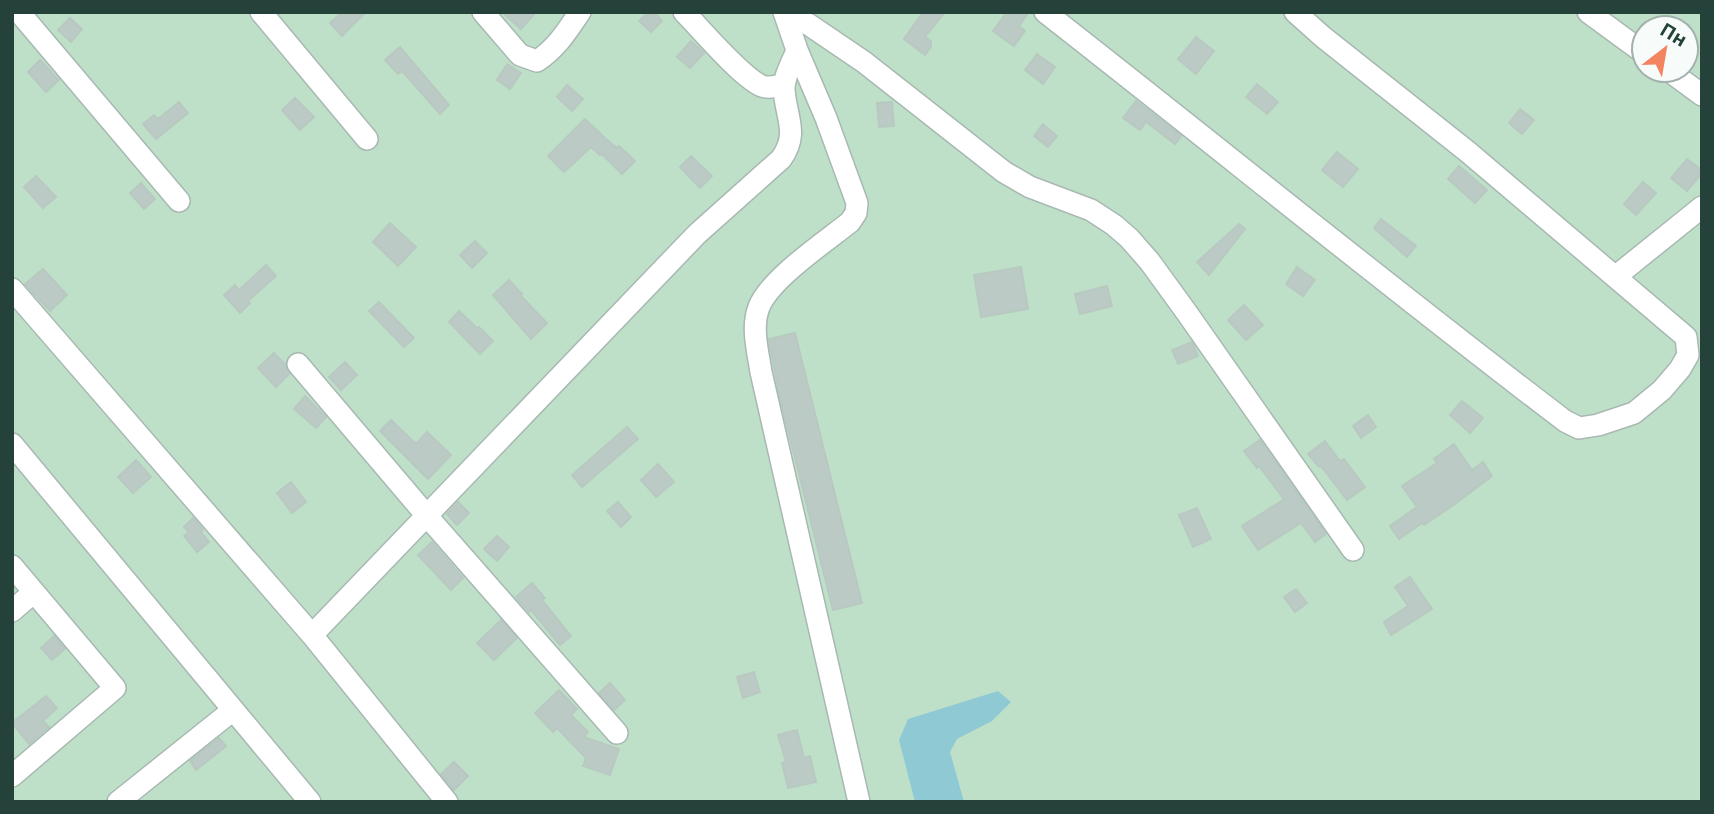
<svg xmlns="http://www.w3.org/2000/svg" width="1714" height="814" viewBox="0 0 1714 814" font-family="'Noto Sans',sans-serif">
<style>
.green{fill:#bfe0c8;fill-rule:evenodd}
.water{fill:#8ec9d4}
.building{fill:#bbcac4;stroke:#b8c9c2;stroke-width:2}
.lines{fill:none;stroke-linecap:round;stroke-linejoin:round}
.minor-casing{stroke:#a8b8b2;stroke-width:24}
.minor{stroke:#fff;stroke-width:21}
</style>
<rect width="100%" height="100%" fill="#e6efeb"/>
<path class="green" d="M 12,12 L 1702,12 L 1702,802 L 12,802 ZM 1644,28 L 1686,28 L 1686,70 L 1644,70 Z"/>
<path class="water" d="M 998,691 L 1011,702 L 992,721 L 957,739 L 950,752 L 964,802 L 915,802 L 899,740 L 908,719 Z"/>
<path class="building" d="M 342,12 L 366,12 L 342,36 L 330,23 Z
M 502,12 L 536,12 L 521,29 Z
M 648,12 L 654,12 L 662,21 L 651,32 L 639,21 Z
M 923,12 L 945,12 L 925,37 L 931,41 L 931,47 L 925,55 L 904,39 Z
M 1007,12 L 1029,12 L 1019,26 L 1025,31 L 1014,46 L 993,31 Z
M 70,18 L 82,29 L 71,42 L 58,30 Z
M 1196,37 L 1214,51 L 1196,74 L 1178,59 Z
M 691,41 L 704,53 L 690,68 L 677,57 Z
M 400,47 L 449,105 L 440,114 L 402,71 L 398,74 L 385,60 Z
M 1037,54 L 1055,67 L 1043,84 L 1025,70 Z
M 40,60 L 59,80 L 46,92 L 28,72 Z
M 507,64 L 521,73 L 510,89 L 497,80 Z
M 1257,84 L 1278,102 L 1267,114 L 1246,97 Z
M 567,85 L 583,99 L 572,111 L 557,97 Z
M 295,98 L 314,117 L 300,130 L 282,110 Z
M 1136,101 L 1181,136 L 1175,144 L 1146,122 L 1140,130 L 1123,118 Z
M 179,102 L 188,113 L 156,139 L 143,124 L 154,115 L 158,119 Z
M 892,102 L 894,126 L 879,127 L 877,103 Z
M 1520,109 L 1534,120 L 1522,134 L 1509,123 Z
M 585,119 L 606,139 L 617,148 L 619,146 L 635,161 L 622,174 L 602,154 L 600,155 L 591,147 L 564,172 L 548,156 Z
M 1043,124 L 1057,136 L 1048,147 L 1034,136 Z
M 1337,152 L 1358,169 L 1343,187 L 1322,170 Z
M 691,156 L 712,176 L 700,188 L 680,167 Z
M 1687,159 L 1702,170 L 1702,173 L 1687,191 L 1671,178 Z
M 1459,166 L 1487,190 L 1475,203 L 1448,179 Z
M 36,176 L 56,197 L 43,208 L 24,187 Z
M 1643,182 L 1656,193 L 1636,215 L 1624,204 Z
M 141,183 L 155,199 L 144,209 L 130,193 Z
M 1381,219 L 1416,246 L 1407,257 L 1374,228 Z
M 390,223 L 416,247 L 398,266 L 373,242 Z
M 1239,224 L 1245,229 L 1209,275 L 1197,262 Z
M 475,241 L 487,253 L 472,268 L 460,255 Z
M 266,265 L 276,276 L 248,301 L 250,303 L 240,313 L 224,295 L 235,285 L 239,290 Z
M 1021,267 L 1028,309 L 981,317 L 974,275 Z
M 1297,267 L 1315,280 L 1303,296 L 1286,284 Z
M 43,269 L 67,295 L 50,311 L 25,284 Z
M 509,280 L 522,294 L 521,296 L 547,323 L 531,339 L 493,295 Z
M 1107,286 L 1112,306 L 1080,314 L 1075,294 Z
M 379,302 L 414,338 L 404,347 L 369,311 Z
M 1244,305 L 1263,325 L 1246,340 L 1228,320 Z
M 459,311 L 477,328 L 479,327 L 493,341 L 480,354 L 449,322 Z
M 795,333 L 862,603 L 833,610 L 781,402 L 770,346 L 769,339 Z
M 1192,342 L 1198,356 L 1178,364 L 1172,350 Z
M 274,353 L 285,364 L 289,374 L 276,387 L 258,368 Z
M 345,362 L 357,375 L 341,390 L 329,377 Z
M 305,396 L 326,417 L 316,428 L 294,409 Z
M 1462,401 L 1483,418 L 1470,433 L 1450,415 Z
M 1368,415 L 1376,427 L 1361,438 L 1353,426 Z
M 391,420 L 416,444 L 427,432 L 451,455 L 428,479 L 380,431 Z
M 627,427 L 638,439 L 582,487 L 572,475 Z
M 1260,440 L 1326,534 L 1315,542 L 1301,523 L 1258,550 L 1242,526 L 1283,500 L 1283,498 L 1259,466 L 1257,468 L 1244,451 Z
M 1325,441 L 1340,461 L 1344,459 L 1365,487 L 1347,500 L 1321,466 L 1319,467 L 1308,454 Z
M 1454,444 L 1472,470 L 1483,462 L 1492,476 L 1455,504 L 1424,525 L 1422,523 L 1399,539 L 1390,526 L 1417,507 L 1402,486 L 1437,463 L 1434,459 Z
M 136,460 L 151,477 L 133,493 L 118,477 Z
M 658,464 L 674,482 L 656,497 L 641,480 Z
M 291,482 L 306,502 L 292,513 L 277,493 Z
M 458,502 L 469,513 L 457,525 L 447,514 Z
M 618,502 L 631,517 L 621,527 L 607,511 Z
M 1197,508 L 1211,539 L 1193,547 L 1179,515 Z
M 193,518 L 203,530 L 201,532 L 209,542 L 197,552 L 184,536 L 189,532 L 184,527 Z
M 497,536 L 509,547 L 497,561 L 484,549 Z
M 432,542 L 463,578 L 451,590 L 418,555 Z
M 1410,577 L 1432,609 L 1391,635 L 1384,622 L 1408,606 L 1395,587 Z
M 532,583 L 545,598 L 542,600 L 571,636 L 560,645 L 531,610 L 529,612 L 516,597 Z
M 1296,589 L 1307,603 L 1295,612 L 1284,597 Z
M 501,620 L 517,638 L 494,660 L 477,643 Z
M 54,636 L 65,649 L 52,660 L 41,648 Z
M 754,672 L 760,692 L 743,698 L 737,677 Z
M 610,683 L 625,700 L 614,710 L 599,693 Z
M 559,690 L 577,709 L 571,715 L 588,732 L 584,737 L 619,749 L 610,775 L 583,766 L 586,758 L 557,728 L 553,732 L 535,713 Z
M 46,696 L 57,708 L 43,721 L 49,727 L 29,744 L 12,723 Z
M 797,730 L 804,758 L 810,756 L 816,782 L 788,788 L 782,763 L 786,762 L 778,735 Z
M 219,738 L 226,746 L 196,770 L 190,761 Z
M 454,762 L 468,776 L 454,790 L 441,774 Z"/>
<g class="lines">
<g class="minor-casing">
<path id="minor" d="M 19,12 L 179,201
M 261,12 L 367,139
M 483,12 L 520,55 L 537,61 C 557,48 567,31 580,12
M 684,12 C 701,29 742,78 762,86 C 770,89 776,86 784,84
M 784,12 L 797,50 L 826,118 L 857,203 L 856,213 L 850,222 C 825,242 770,279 759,307 C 751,327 758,352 761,372 L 859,802
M 1045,12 C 1219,148 1390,288 1565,421 L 1579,428 L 1598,425 L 1634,413 L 1662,390 L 1680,369 L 1688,355 L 1686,337 L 1468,152 L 1323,37 L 1295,12
M 1588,12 L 1644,53
M 785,15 L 808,24 L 864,62 L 1004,172 L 1030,187 L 1091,210 L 1114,225 L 1129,238 L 1150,262 L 1187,313 L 1353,550
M 1668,70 L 1702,95
M 1615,277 L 1702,207
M 12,289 L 312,635 L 447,802
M 298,364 L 427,516 L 617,733
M 12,444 L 310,802
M 12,566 L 115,688 L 12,776
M 12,611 L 34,592
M 312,635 L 697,234 L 781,159 C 800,133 785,116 784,88 C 784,76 793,61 797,50
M 118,802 L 233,710"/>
</g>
<use href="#minor" class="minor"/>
</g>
<rect width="1714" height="814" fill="none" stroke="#24423a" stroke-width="28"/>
<g transform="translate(1665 49) rotate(31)"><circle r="33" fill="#f7fbf9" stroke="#a3b1ad" stroke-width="2"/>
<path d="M0-5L12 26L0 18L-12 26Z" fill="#f4845f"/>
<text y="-10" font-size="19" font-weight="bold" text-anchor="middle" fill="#24423a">Пн</text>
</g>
</svg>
